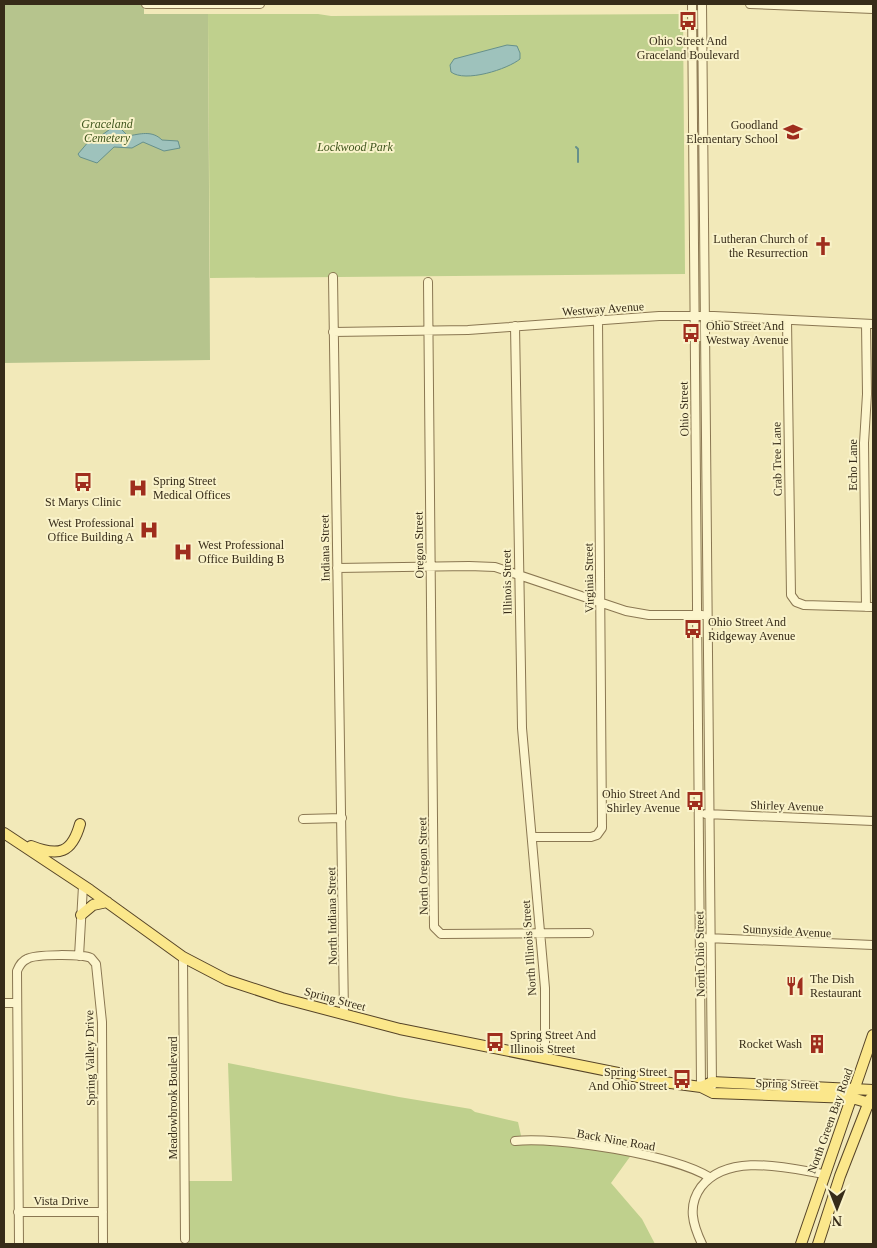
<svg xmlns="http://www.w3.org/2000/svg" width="877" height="1248" viewBox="0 0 877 1248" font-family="Georgia,serif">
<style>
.green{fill:#bfd08d}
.cemetery{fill:#b6c48d}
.water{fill:#9ec2bc;stroke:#66908b}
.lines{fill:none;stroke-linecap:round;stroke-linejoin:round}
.stream{stroke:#66908b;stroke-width:2}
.minor-casing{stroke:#8a7752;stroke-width:10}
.major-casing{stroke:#564428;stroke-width:12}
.minor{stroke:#fcf5cd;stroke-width:8}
.major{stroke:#fbe78b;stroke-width:10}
.labels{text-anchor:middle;stroke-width:4;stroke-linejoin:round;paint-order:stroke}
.poi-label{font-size:12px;fill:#372c19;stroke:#f9f2c9;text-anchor:end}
.park-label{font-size:12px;font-style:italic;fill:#40561e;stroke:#f9f2c9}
.street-label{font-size:12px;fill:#372c19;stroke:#f9f2c9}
</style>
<rect width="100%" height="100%" fill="#f2e9b9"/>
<path class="green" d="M 208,14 L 318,14 L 331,16 L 683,14 L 685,274 L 210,278 Z
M 228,1063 L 399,1097 L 471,1109 L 475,1112 L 518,1122 L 522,1140 L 632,1154 L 611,1183 L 642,1219 L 655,1244 L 189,1244 L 187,1181 L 232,1181 Z"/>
<path class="cemetery" d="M 4,4 L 144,4 L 144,14 L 208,14 L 210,360 L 4,363 Z"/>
<path class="water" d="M 507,45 L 517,46 L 520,53 L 520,59 C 508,69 465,83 451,72 L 450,65 L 454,59 Z
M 113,127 L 120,128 L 128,136 C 140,134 152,130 162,140 L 178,141 L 180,148 L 164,151 L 143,142 L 132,148 L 114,147 L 97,163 L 80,157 L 78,154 L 89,141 L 95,140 Z"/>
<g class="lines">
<path class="stream" d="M 576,147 L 578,149 L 578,162"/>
<g class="minor-casing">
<path id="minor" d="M 146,4 L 260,4
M 692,4 L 701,1087
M 702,4 L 712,1086
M 750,4 L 873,9
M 333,277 L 344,1014
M 428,282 L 434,927 L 441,934 L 589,933
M 787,320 L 791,595 L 796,602 L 804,605 L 873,607
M 515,326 L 522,728 L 545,988 L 545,1057
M 333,332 L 468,330 L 659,316 L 714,316 L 873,324
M 337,568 L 469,566 L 495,567 L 626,611 L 649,615 L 702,615
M 866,607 L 864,443 L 867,394 L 866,324
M 706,814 L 873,821
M 303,819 L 342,818
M 532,837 L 591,837 L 597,835 L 602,828 L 598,320
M 707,938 L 873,945
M 79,956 L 83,886
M 183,957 L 185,1239
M 4,1003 L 17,1003
M 515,1141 C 556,1136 674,1155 709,1177
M 18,1212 L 103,1212
M 19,1244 L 17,971 C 19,966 22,961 27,959 C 35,954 82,954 91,958 L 96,964 L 102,1022 L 103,1244
M 702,1244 C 693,1225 687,1206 701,1187 C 728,1152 787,1168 824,1174"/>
</g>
<g class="major-casing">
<path id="major" d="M 4,833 L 90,890 L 183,957 L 227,980 L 282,998 L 400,1029 L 663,1082 L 701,1087 L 713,1093 L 852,1098 L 873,1104
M 31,846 C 59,857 72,853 80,824
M 81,915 L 93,905 L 107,902
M 701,1087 L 712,1082 L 873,1090
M 801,1244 L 873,1035
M 818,1244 L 840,1176 L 870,1099"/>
</g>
<use href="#minor" class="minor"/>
<use href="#major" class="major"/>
</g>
<defs>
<g id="bus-bare" transform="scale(1.5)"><path d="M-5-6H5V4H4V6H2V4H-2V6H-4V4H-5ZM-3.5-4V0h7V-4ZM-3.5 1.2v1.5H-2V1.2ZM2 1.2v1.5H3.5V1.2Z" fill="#9f2d1d" stroke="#f9f2c9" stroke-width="2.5" paint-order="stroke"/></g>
<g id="school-bare" transform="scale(1.5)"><path d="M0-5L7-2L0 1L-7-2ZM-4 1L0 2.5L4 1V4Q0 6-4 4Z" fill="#9f2d1d" stroke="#f9f2c9" stroke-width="2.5" paint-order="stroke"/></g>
<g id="church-bare" transform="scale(1.5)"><path d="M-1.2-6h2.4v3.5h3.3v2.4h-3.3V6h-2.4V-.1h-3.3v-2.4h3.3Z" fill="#9f2d1d" stroke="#f9f2c9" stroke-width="2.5" paint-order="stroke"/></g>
<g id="hospital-bare" transform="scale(1.5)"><path d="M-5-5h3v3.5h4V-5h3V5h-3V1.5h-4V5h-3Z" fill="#9f2d1d" stroke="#f9f2c9" stroke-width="2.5" paint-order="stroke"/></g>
<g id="restaurant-bare" transform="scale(1.5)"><path d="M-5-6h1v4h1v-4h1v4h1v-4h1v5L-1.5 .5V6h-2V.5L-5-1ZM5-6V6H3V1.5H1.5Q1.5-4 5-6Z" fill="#9f2d1d" stroke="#f9f2c9" stroke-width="2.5" paint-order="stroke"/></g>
<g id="building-bare" transform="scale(1.5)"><path d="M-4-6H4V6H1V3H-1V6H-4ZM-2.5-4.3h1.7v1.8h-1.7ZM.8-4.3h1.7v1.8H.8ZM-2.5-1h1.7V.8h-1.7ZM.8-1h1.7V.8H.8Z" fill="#9f2d1d" stroke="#f9f2c9" stroke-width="2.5" paint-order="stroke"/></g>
</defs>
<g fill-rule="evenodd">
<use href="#bus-bare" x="688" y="21"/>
<use href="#school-bare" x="793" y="132"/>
<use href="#church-bare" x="823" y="246"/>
<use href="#bus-bare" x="691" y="333"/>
<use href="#bus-bare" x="83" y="482"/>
<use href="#hospital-bare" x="138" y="488"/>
<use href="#hospital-bare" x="149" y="530"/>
<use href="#hospital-bare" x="183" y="552"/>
<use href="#bus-bare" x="693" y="629"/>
<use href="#bus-bare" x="695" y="801"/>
<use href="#restaurant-bare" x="795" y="986"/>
<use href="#bus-bare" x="495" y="1042"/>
<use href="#building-bare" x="817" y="1044"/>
<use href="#bus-bare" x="682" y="1079"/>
</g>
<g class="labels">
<g class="poi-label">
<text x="688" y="45" text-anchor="middle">Ohio Street And<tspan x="688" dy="14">Graceland Boulevard</tspan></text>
<text x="778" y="129">Goodland<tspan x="778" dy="14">Elementary School</tspan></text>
<text x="808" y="243">Lutheran Church of<tspan x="808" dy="14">the Resurrection</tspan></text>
<text x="706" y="330" text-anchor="start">Ohio Street And<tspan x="706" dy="14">Westway Avenue</tspan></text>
<text x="153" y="485" text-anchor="start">Spring Street<tspan x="153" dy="14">Medical Offices</tspan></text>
<text x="83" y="506" text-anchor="middle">St Marys Clinic</text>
<text x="134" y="527">West Professional<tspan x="134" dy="14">Office Building A</tspan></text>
<text x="198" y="549" text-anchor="start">West Professional<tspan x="198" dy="14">Office Building B</tspan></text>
<text x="708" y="626" text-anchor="start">Ohio Street And<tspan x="708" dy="14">Ridgeway Avenue</tspan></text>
<text x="680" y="798">Ohio Street And<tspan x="680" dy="14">Shirley Avenue</tspan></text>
<text x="810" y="983" text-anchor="start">The Dish<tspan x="810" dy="14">Restaurant</tspan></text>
<text x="510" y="1039" text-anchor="start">Spring Street And<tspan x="510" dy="14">Illinois Street</tspan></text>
<text x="802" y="1048">Rocket Wash</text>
<text x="667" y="1076">Spring Street<tspan x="667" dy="14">And Ohio Street</tspan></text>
</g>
<g class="park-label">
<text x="107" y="128">Graceland<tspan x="107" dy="14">Cemetery</tspan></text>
<text x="355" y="151">Lockwood Park</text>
</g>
<g class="street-label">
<text transform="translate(603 309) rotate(-4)" y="4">Westway Avenue</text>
<text transform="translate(684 409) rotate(-91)" y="4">Ohio Street</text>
<text transform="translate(777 459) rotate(-91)" y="4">Crab Tree Lane</text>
<text transform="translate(853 465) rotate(-90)" y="4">Echo Lane</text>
<text transform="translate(419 545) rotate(-91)" y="4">Oregon Street</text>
<text transform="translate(325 548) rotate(-91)" y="4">Indiana Street</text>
<text transform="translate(589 578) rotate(-91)" y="4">Virginia Street</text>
<text transform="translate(507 582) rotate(-91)" y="4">Illinois Street</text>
<text transform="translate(787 806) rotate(2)" y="4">Shirley Avenue</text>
<text transform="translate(423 866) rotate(-91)" y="4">North Oregon Street</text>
<text transform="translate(332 916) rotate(-91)" y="4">North Indiana Street</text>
<text transform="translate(787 931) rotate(3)" y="4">Sunnyside Avenue</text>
<text transform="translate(529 948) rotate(-94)" y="4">North Illinois Street</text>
<text transform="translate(700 954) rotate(-91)" y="4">North Ohio Street</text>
<text transform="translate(335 999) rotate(15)" y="4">Spring Street</text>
<text transform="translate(90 1058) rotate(-91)" y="4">Spring Valley Drive</text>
<text transform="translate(787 1084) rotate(2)" y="4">Spring Street</text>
<text transform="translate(173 1098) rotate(-90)" y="4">Meadowbrook Boulevard</text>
<text transform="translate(830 1121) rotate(-70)" y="4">North Green Bay Road</text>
<text transform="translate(616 1140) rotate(10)" y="4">Back Nine Road</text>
<text x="61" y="1205">Vista Drive</text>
</g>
</g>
<rect width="877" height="1248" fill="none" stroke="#372c19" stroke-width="10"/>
<g transform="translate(837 1208) rotate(180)" stroke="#f9f2c9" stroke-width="4" paint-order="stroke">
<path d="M0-4L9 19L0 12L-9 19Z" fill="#372c19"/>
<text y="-8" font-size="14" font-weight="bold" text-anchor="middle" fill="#372c19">N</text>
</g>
</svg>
